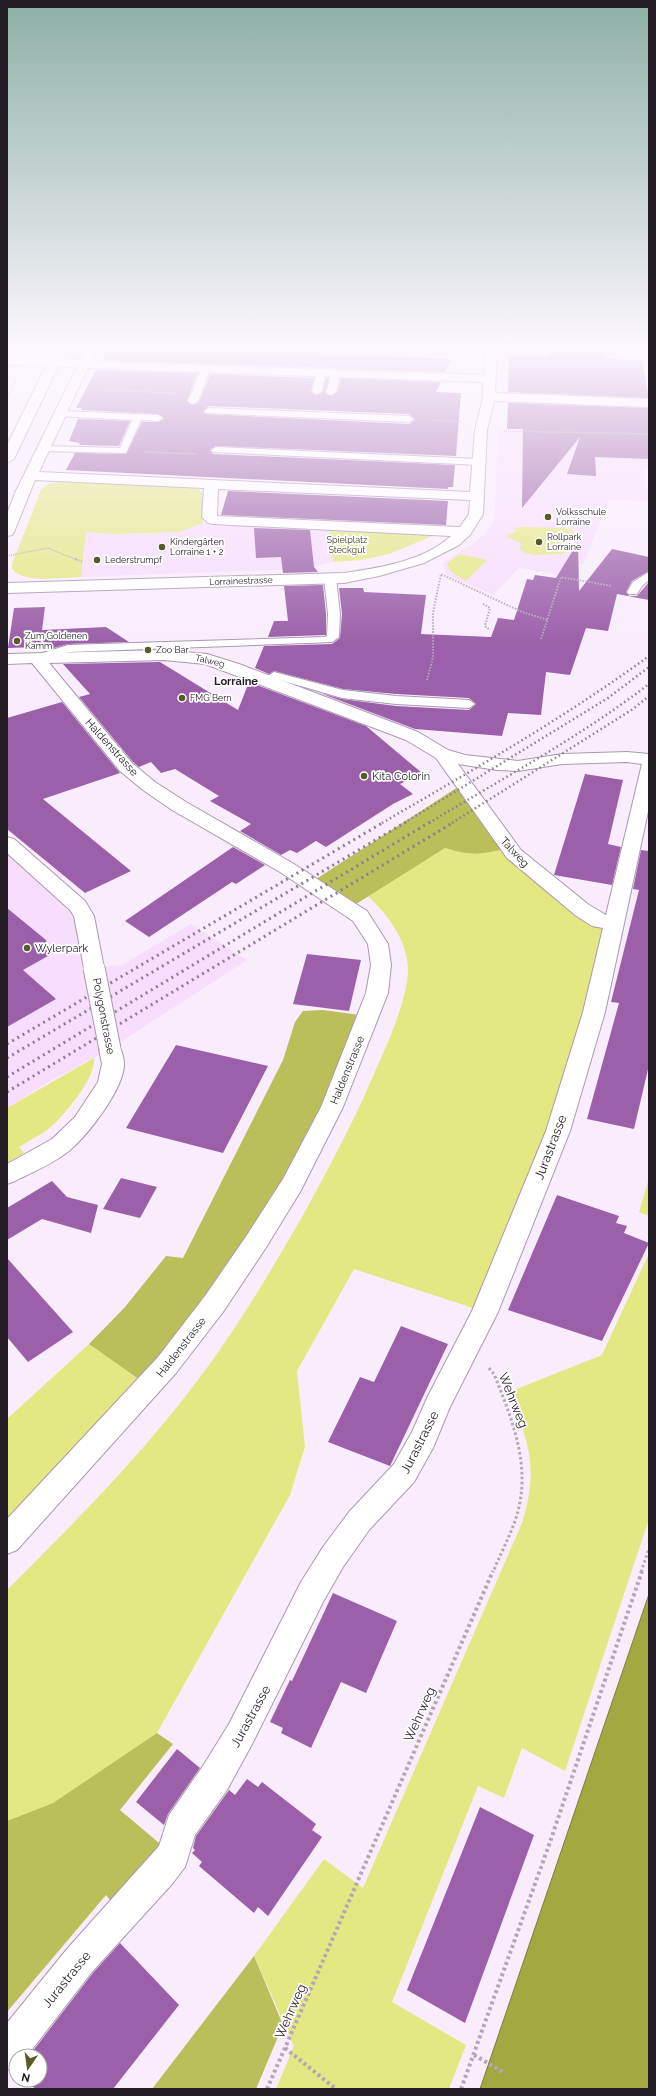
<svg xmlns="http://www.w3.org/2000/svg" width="656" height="2096" viewBox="0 0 656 2096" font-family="Raleway,sans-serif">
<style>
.built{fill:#f7ddfe}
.green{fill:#e3e883}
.forest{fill:#babf5a}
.water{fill:#a3a841;stroke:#7d7e39}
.building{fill:#9b60a9;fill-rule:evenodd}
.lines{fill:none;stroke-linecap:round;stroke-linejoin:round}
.lane-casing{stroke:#ab98b0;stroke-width:2}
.street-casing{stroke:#ab98b0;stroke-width:2}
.secondary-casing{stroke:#ab98b0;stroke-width:2}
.path-far3{stroke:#b1a7b5;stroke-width:1.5;stroke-dasharray:1 1;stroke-linecap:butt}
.path-far2{stroke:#b1a7b5;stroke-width:2;stroke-dasharray:1.5 1.5;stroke-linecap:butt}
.path-far1{stroke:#b1a7b5;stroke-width:3;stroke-dasharray:2.5 2.5;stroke-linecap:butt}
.path{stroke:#b1a7b5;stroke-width:4;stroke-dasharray:3 3;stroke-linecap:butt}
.lane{fill:#fff;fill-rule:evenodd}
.street{fill:#fff;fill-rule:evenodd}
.secondary{fill:#fff;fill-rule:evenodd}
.rail-far1{stroke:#8a808d;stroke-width:2.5;stroke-dasharray:1.5 3;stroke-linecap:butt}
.rail{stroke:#8a808d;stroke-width:3;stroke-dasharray:2 4;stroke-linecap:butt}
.street-bridge-casing{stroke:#ab98b0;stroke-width:23;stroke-linecap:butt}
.street-bridge{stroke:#fff;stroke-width:21}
.poi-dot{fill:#585b28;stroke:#fff;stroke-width:1.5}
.labels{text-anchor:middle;stroke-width:3.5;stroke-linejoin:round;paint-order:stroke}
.far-poi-label{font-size:9px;fill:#231c25;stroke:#fff;text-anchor:start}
.far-park-label{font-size:9px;fill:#3f4116;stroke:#fff}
.far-street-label{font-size:9px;fill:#231c25;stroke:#fff}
.far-quarter-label{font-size:11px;font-weight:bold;fill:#231c25;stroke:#fff}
.street-label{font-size:11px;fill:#231c25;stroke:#fff}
.poi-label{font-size:11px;fill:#231c25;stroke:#fff;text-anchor:start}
.near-street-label{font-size:13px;fill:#231c25;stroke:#fff}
</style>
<rect width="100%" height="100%" fill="#f9edfd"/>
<path class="built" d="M 498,429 L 564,431 L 649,430 L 649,470 L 644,470 L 649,501 L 609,500 L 583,565 L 577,564 L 570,575 L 559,573 L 557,575 L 519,568 L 493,595 L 447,575 L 442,563 L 474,543 L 486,533 L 492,524 L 495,510 Z
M 203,523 L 329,529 L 333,562 L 304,569 L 81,577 L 86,532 L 113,534 L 179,532 Z
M 7,843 L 78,906 L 95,968 L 122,965 L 191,924 L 247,960 L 110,1049 L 50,1081 L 7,1108 Z"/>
<path class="green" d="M 60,482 L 197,488 L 202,492 L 203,523 L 179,532 L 113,534 L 86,532 L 81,577 C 63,577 24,584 12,569 L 12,564 L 41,490 L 48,484 Z
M 520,527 L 564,528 L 572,530 L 574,533 L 571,536 L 560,538 L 561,545 L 568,550 L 563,554 L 534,555 L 523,552 L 520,549 L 521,543 L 507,537 L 508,534 L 517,532 L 514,528 Z
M 329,529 L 437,534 L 389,554 L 361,560 L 333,562 Z
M 460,554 L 487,560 L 466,581 L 450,571 L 447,563 Z
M 445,848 C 470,856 482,855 507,848 L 612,924 L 591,1011 L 482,1311 L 354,1269 L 297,1371 L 305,1447 L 290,1495 L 157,1733 L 53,1803 L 7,1821 L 7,1590 C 71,1526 136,1461 191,1389 C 233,1335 268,1276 302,1217 C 326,1173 350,1129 370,1083 C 384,1051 408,1002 408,968 C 407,940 388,915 368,896 Z
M 94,1058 C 96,1077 67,1112 53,1125 C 43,1134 30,1140 19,1147 L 24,1153 L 7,1163 L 7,1108 Z
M 649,1178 L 649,1216 L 639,1212 Z
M 649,1253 L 649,1519 L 565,1771 L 522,1748 L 504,1798 L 478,1786 L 392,2002 L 466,2045 L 449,2089 L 276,2089 L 294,2046 L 254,1956 L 324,1859 L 363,1888 L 522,1523 C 539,1468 529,1443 509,1392 L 602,1355 Z
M 89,1344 L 147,1385 L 7,1532 L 7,1419 Z"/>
<path class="forest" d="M 461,785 L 507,848 C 482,855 470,856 445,848 L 353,906 L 313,881 Z
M 323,1010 L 367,1016 L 291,1185 L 147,1385 L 89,1344 L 125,1307 L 166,1256 L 183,1258 L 283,1060 L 295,1022 L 303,1011 Z
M 157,1733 L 173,1744 L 120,1810 L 171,1853 L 119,1911 L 106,1895 L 7,2012 L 7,1821 L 53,1803 Z
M 254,1956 L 283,2025 L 256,2089 L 152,2089 Z"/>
<path class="water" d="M 649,1594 L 649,2089 L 480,2089 Z"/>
<path class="building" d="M 112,350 L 249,350 L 451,359 L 445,372 L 102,360 L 106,352 L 111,352 Z
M 549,350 L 603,350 L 604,359 L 642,360 L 649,398 L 508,392 L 509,355 L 548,356 Z
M 96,370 L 198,373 L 187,400 L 193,405 L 199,402 L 210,374 L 314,378 L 311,392 L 316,395 L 323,392 L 326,378 L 329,378 L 325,392 L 331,396 L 337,392 L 341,378 L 441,382 L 436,392 L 461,393 L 456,456 L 216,446 L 210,450 L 213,454 L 455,465 L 453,487 L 448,487 L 448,489 L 66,470 L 75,453 L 126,454 L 142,422 L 158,422 L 164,419 L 158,414 L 81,410 L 82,408 L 76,408 ZM 209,406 L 409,414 L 415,420 L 409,424 L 205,414 L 203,411 Z
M 508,403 L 649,408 L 649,459 L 595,457 L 596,476 L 567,474 L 580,437 L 522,508 L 523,429 L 507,429 Z
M 78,419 L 130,421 L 119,446 L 79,445 L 80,443 L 69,441 Z
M 228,491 L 448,501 L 446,525 L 221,515 Z
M 254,528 L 310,530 L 314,567 L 318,572 L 283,573 L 281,557 L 256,558 Z
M 578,542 L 579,591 L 612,549 L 649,557 L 649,571 L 632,581 L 626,592 L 629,596 L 637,596 L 649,582 L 649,600 L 617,594 L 608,631 L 586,628 L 570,675 L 546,672 L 541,715 L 508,713 L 502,736 L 415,729 L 320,693 L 342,699 L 396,706 L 469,710 L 476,704 L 469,698 L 396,694 L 343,689 L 274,671 L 269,674 L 255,668 L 264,646 L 332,644 L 340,638 L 342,614 L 339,588 L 363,588 L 364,592 L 426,595 L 421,634 L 491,637 L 498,618 L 514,620 L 527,579 L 533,580 L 535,575 L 556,578 Z
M 323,585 L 326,614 L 326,635 L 268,637 L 274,621 L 288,621 L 284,586 Z
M 45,607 L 42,630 L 106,627 L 129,642 L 68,644 L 50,649 L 41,639 L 40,647 L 8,648 L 14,608 Z
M 160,662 L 238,710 L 249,682 L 366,726 L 422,773 L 400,784 L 413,794 L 393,804 L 326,847 L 316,841 L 297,853 L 290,850 L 281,855 L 240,831 L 251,824 L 210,801 L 219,796 L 175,769 L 161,773 L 151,762 L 139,767 L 133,762 L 79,697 L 90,694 L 63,664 Z
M 62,702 L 120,773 L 43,799 L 131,871 L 85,893 L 7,829 L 7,718 Z
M 585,774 L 623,780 L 608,844 L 621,847 L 612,885 L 554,875 Z
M 233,847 L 265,865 L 236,884 L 232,882 L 149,937 L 125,921 Z
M 641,850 L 649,851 L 649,1065 L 634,1129 L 587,1119 L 619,1003 L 611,1002 L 639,890 L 633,889 Z
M 7,908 L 46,940 L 48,956 L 23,970 L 56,999 L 7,1027 Z
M 307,954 L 361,960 L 349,1011 L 293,1004 Z
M 176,1045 L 268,1066 L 223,1153 L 126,1128 Z
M 121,1178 L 157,1187 L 140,1218 L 103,1209 Z
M 52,1181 L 67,1197 L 98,1205 L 91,1233 L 42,1219 L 7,1240 L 7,1208 Z
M 557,1195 L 619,1216 L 616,1223 L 627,1226 L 624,1233 L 649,1243 L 602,1341 L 508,1310 Z
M 7,1258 L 73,1332 L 28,1362 L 7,1337 Z
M 401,1326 L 448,1344 L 390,1466 L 328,1442 L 360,1377 L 374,1382 Z
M 333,1593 L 397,1621 L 366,1693 L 341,1682 L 311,1748 L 281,1733 L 283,1728 L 270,1722 L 290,1680 L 292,1681 Z
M 177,1749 L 200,1768 L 168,1814 L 164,1825 L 136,1802 Z
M 247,1779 L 258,1787 L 262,1782 L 316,1824 L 312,1830 L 322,1837 L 268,1916 L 258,1907 L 254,1913 L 199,1866 L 202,1862 L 192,1853 L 195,1850 L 193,1848 L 196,1836 L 229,1790 L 235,1795 Z
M 480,1807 L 534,1835 L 465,2023 L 407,1990 Z
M 120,1943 L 179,2005 L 113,2089 L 35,2089 L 27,2080 L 40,2080 L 40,2056 L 29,2056 L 92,1974 Z"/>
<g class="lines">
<g class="lane-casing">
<path id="lane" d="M 206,366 L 210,369 L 198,401 L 193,404 L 190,403 L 188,401 L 202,369 Z
M 321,370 L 325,373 L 322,391 L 317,394 L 312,391 L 317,373 Z
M 336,371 L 340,374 L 336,392 L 331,395 L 328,394 L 326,392 L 332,374 Z
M 209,408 L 409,416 L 414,419 L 409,422 L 206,413 L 204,411 Z
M 60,411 L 158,415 L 163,418 L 158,421 L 141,420 L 126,453 L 40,451 L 40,447 L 43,446 L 120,448 L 132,420 L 57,416 L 57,412 Z
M 216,447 L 479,459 L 484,462 L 479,465 L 213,452 L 211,450 Z
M 649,572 L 649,580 L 642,586 L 637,594 L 629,594 L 627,592 L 633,582 Z
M 330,575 L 336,578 L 340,614 L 339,637 L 332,642 L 69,652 L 37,663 L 31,659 L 33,656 L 68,645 L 325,637 L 327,636 L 328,614 L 324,578 Z
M 274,672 L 343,690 L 396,696 L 469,700 L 475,704 L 469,708 L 396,704 L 342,698 L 280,680 C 274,680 270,684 263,683 L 261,680 Z"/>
</g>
<g class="street-casing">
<path id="street" d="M 89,350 L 95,354 L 92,361 L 484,375 L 485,350 L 497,350 L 495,393 L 649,399 L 649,407 L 494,401 L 487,430 L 483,514 L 470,535 L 459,545 L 424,563 L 379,576 L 344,583 L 7,593 L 7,583 L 344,573 C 379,568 424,561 451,536 L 213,524 L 208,523 L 202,517 L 204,488 L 35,480 L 14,532 L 12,535 L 7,536 L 7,514 L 15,493 L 77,367 L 7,365 L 7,357 L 80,360 L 85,351 ZM 88,368 L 483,382 L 483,397 L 475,430 L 470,492 L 39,472 ZM 218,489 L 470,500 L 469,514 L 460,527 L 217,516 Z
M 164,650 L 207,654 L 239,664 L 418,732 L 448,750 L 465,755 L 518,761 L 562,754 L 627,752 L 649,754 L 649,807 L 605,1012 L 570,1131 L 498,1312 L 450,1407 L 433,1448 L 414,1482 L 369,1530 L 343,1567 L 323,1602 L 251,1746 L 227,1790 L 195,1835 L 185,1867 L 172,1884 L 91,1973 L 27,2056 L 16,2056 L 16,2067 L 7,2070 L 7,2023 L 67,1949 L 159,1846 L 169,1815 L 203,1766 L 229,1724 L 301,1582 L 323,1547 L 349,1512 L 394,1464 L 412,1432 L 428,1396 L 472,1311 L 546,1131 L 583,1012 L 603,928 L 592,926 L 575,915 L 507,858 L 436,758 L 406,740 L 205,664 L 164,660 L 49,663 L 132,763 L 155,782 L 186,802 L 294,864 L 367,911 L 388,944 L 391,965 L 388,993 L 343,1107 L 300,1192 L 265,1249 L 223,1312 L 176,1373 L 17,1550 L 7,1554 L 7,1519 L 158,1357 L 205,1296 L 247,1235 L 283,1179 L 321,1107 L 366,993 L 371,965 L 368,944 L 353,921 L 280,872 L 172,810 L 143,790 L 120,771 L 32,663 L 7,664 L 7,654 ZM 627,762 L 642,764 L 606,915 L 589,905 L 521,850 L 458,764 L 497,770 L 518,771 L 562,764 Z
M 7,837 L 14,839 L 85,901 L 94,916 L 104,968 L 101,973 L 94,975 L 87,973 L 84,968 L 74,916 L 70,910 L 7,853 Z
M 110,1041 L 118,1043 C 121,1049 124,1057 124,1064 C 124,1089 88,1135 69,1151 C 54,1163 33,1172 15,1181 L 7,1184 L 7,1164 L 52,1139 L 75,1117 L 98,1082 L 102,1064 L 99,1049 L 102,1043 Z"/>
</g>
<g class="secondary-casing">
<path id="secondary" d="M 54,350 L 66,350 L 14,459 L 7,463 L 7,445 Z"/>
</g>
<path class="path-far3" d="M 102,390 L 174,393
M 7,398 L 16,381
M 430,420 L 461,422
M 504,431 L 649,434
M 144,452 L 197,454
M 7,556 L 48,548 L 77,560"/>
<path class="path-far2" d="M 75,559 L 83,562
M 483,604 L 490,608 L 485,626 L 490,630
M 541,639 L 561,577 L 612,586
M 427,680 L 433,657 L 433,613 L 441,574 L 522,612 L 548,620"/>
<path class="path-far1" d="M 489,1368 L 494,1374 C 513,1422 533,1469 515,1521 C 509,1538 500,1555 493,1572
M 641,1572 L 649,1549"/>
<path class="path" d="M 285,2048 L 336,2089
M 474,2055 L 503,2072
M 267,2089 L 493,1571
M 461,2089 L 549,1845 L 642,1571"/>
<use href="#lane" class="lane"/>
<use href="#street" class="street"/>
<use href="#secondary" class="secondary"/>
<path class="rail-far1" d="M 382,823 C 473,770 564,718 649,656
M 404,823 L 608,698 L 649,667
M 429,823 C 503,778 580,737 649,684
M 452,823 L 633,709 L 649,696"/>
<path class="rail" d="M 7,1044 L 384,822
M 7,1058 L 406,822
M 7,1077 L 430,822
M 7,1092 L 454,822"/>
<g class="street-bridge-casing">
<path id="street-bridge" d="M 94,968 L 110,1049"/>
</g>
<use href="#street-bridge" class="street-bridge"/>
</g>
<linearGradient id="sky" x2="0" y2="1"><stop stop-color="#8cafa5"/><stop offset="0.54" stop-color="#fcf7fe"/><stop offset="1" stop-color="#fcf7fe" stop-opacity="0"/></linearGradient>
<rect width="656" height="643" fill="url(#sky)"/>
<g class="poi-dot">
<circle cx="548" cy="517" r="4"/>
<circle cx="539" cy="542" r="4"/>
<circle cx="162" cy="547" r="4"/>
<circle cx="97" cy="560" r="4"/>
<circle cx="17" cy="641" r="4"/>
<circle cx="148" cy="650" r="4"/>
<circle cx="182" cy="698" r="4"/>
<circle cx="364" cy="776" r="4"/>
<circle cx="27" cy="948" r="4"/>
</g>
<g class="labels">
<g class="far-poi-label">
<text x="556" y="515">Volksschule<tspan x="556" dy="10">Lorraine</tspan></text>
<text x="547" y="540">Rollpark<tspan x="547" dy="10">Lorraine</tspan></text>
<text x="170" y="545">Kindergärten<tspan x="170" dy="10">Lorraine 1 + 2</tspan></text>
<text x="105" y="563">Lederstrumpf</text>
<text x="25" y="639">Zum Goldenen<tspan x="25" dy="10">Kamm</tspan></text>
<text x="156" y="653">Zoo Bar</text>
<text x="190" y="701">FMG Bern</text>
</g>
<g class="far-park-label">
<text x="347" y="543">Spielplatz<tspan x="347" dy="10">Steckgut</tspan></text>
</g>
<g class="far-street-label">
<text transform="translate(241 581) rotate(-2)" y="3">Lorrainestrasse</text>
<text transform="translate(210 661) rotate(13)" y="3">Talweg</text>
</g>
<g class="far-quarter-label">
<text x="236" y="685">Lorraine</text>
</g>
<g class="street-label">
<text transform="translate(112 747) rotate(48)" y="4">Haldenstrasse</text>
<text transform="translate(515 852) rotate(47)" y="4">Talweg</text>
<text transform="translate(104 1016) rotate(79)" y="4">Polygonstrasse</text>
<text transform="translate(347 1070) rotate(-68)" y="4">Haldenstrasse</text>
<text transform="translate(181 1347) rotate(-52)" y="4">Haldenstrasse</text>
</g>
<g class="poi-label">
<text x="372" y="780">Kita Colorin</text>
<text x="35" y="952">Wylerpark</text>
</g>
<g class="near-street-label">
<text transform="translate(550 1147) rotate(-69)" y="5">Jurastrasse</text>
<text transform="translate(514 1400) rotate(68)" y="5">Wehrweg</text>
<text transform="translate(419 1442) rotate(-63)" y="5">Jurastrasse</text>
<text transform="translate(419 1714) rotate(-66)" y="5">Wehrweg</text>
<text transform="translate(250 1716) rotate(-61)" y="5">Jurastrasse</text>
<text transform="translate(66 1979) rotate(-51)" y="5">Jurastrasse</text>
<text transform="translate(290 2011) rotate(-66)" y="5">Wehrweg</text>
</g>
</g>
<rect width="656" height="2096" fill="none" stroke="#231c25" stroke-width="16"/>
<g transform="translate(28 2068) rotate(193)"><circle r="19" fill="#ffffff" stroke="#a7a4a8"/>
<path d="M0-3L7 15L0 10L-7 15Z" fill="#585b28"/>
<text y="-6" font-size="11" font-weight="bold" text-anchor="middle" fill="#231c25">N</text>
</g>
</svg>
